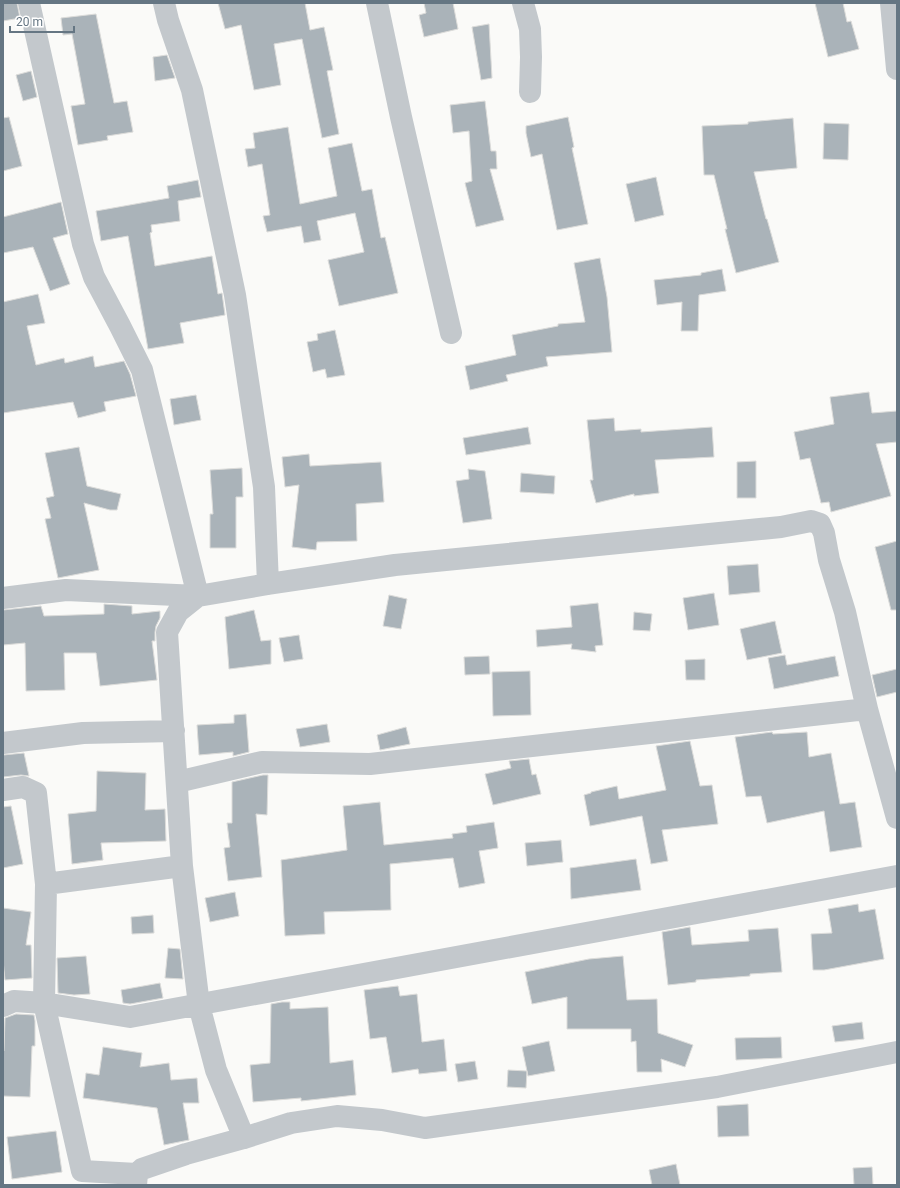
<svg xmlns="http://www.w3.org/2000/svg" width="900" height="1188" viewBox="0 0 900 1188" font-family="Roboto,sans-serif">
<style>
.building{fill:#aab3b9;stroke:#dcdcda}
.lines{fill:none;stroke-linecap:round;stroke-linejoin:round}
.minor{stroke:#c3c8cc;stroke-width:22}
</style>
<rect width="100%" height="100%" fill="#fafaf8"/>
<path class="building" d="M 3,3 L 17,3 L 20,18 L 3,21 Z
M 218,3 L 305,3 L 310,30 L 324,27 L 333,70 L 327,71 L 339,134 L 322,138 L 302,39 L 274,44 L 281,85 L 254,90 L 241,25 L 225,29 Z
M 424,3 L 453,3 L 458,29 L 424,37 L 419,15 L 426,13 Z
M 815,3 L 843,3 L 847,22 L 851,21 L 859,49 L 828,57 Z
M 96,14 L 114,103 L 127,101 L 133,132 L 107,136 L 108,140 L 78,145 L 71,106 L 85,104 L 72,34 L 63,35 L 61,18 Z
M 489,24 L 492,78 L 481,80 L 472,27 Z
M 167,55 L 175,78 L 155,81 L 153,57 Z
M 31,71 L 37,97 L 23,101 L 16,75 Z
M 485,101 L 491,151 L 496,151 L 497,169 L 490,169 L 504,220 L 476,227 L 465,183 L 472,181 L 469,131 L 453,133 L 450,105 Z
M 9,117 L 22,166 L 3,171 L 3,118 Z
M 568,117 L 574,147 L 572,148 L 588,224 L 557,230 L 542,154 L 531,157 L 526,133 L 526,126 Z
M 793,118 L 797,168 L 754,172 L 766,219 L 767,219 L 779,262 L 736,273 L 725,229 L 727,229 L 714,175 L 704,175 L 702,126 L 748,124 L 748,122 Z
M 824,123 L 849,124 L 848,160 L 823,159 Z
M 288,127 L 300,204 L 337,196 L 328,148 L 352,143 L 362,191 L 372,189 L 381,238 L 385,237 L 398,293 L 339,306 L 328,260 L 364,252 L 355,213 L 317,221 L 321,240 L 304,243 L 301,226 L 267,232 L 263,216 L 270,215 L 262,164 L 248,167 L 245,149 L 255,148 L 253,133 Z
M 656,177 L 664,215 L 635,222 L 626,184 Z
M 198,180 L 201,197 L 178,201 L 180,221 L 151,225 L 152,232 L 150,233 L 155,266 L 212,256 L 218,294 L 222,293 L 225,315 L 180,323 L 184,343 L 148,349 L 128,236 L 101,241 L 96,211 L 169,198 L 167,186 Z
M 61,202 L 68,234 L 53,238 L 70,284 L 50,291 L 33,247 L 3,253 L 3,217 Z
M 600,258 L 607,297 L 612,352 L 546,357 L 548,366 L 506,375 L 508,381 L 470,390 L 465,366 L 516,355 L 512,335 L 558,326 L 558,324 L 585,322 L 574,263 Z
M 722,269 L 726,291 L 699,295 L 698,331 L 681,331 L 682,302 L 657,305 L 654,280 L 701,275 L 701,273 Z
M 38,294 L 45,323 L 27,326 L 36,365 L 64,358 L 65,363 L 93,356 L 95,367 L 124,361 L 130,374 L 136,396 L 104,402 L 106,411 L 78,418 L 73,402 L 3,413 L 3,302 Z
M 335,330 L 345,375 L 327,378 L 325,369 L 313,372 L 307,342 L 318,340 L 317,334 Z
M 869,392 L 872,413 L 897,411 L 897,442 L 876,444 L 891,496 L 831,512 L 829,502 L 821,503 L 810,458 L 800,460 L 794,432 L 834,424 L 830,397 Z
M 196,395 L 201,420 L 174,425 L 170,399 Z
M 614,418 L 615,431 L 641,429 L 641,432 L 712,427 L 714,457 L 655,460 L 659,493 L 634,496 L 634,494 L 596,503 L 590,480 L 593,480 L 587,420 Z
M 528,427 L 531,444 L 466,455 L 463,438 Z
M 79,447 L 87,486 L 121,494 L 117,510 L 110,510 L 84,503 L 99,570 L 58,578 L 45,519 L 51,518 L 46,498 L 54,496 L 45,453 Z
M 309,454 L 310,466 L 381,462 L 384,502 L 356,504 L 357,541 L 317,542 L 316,550 L 292,547 L 299,485 L 285,487 L 282,457 Z
M 756,461 L 756,498 L 737,498 L 737,462 Z
M 242,468 L 243,497 L 236,497 L 236,548 L 210,548 L 210,514 L 213,514 L 210,470 Z
M 468,469 L 485,471 L 492,519 L 463,523 L 456,481 L 469,479 Z
M 521,473 L 555,476 L 554,494 L 520,492 Z
M 897,541 L 897,610 L 891,610 L 875,547 Z
M 758,564 L 760,592 L 729,595 L 727,566 Z
M 714,593 L 719,625 L 688,630 L 683,598 Z
M 389,595 L 407,599 L 401,629 L 383,626 Z
M 598,603 L 603,645 L 595,646 L 596,652 L 571,649 L 572,644 L 537,647 L 536,630 L 572,627 L 570,606 Z
M 104,604 L 132,606 L 132,614 L 160,611 L 160,618 L 156,626 L 155,632 L 155,641 L 152,641 L 157,680 L 100,686 L 96,653 L 64,653 L 65,690 L 26,691 L 25,643 L 3,645 L 3,610 L 41,606 L 44,616 L 104,614 Z
M 254,610 L 261,641 L 271,640 L 271,664 L 229,669 L 225,617 Z
M 634,612 L 652,614 L 650,631 L 633,630 Z
M 775,621 L 782,653 L 747,660 L 740,629 Z
M 299,635 L 303,659 L 284,662 L 279,638 Z
M 785,655 L 787,665 L 835,656 L 839,676 L 774,689 L 768,658 Z
M 489,656 L 490,674 L 465,675 L 464,657 Z
M 705,659 L 705,680 L 686,680 L 685,660 Z
M 897,669 L 897,692 L 877,697 L 872,675 Z
M 530,671 L 531,715 L 493,716 L 492,672 Z
M 246,714 L 249,752 L 233,756 L 233,752 L 199,755 L 197,725 L 234,723 L 234,715 Z
M 327,724 L 330,742 L 300,747 L 296,729 Z
M 406,727 L 410,744 L 380,750 L 377,735 Z
M 772,732 L 773,734 L 807,732 L 809,757 L 831,753 L 840,804 L 855,802 L 862,847 L 830,852 L 824,811 L 767,823 L 761,796 L 746,797 L 735,737 Z
M 690,741 L 700,786 L 712,785 L 718,824 L 662,830 L 668,861 L 651,864 L 642,816 L 590,826 L 584,795 L 591,793 L 591,792 L 617,786 L 619,799 L 666,790 L 656,746 Z
M 24,753 L 29,776 L 21,775 L 3,777 L 3,755 Z
M 529,759 L 532,775 L 536,774 L 541,794 L 493,805 L 485,774 L 511,768 L 509,761 Z
M 97,771 L 146,773 L 145,810 L 165,809 L 166,841 L 101,843 L 103,860 L 72,864 L 68,814 L 96,811 Z
M 263,775 L 268,775 L 267,815 L 256,814 L 262,877 L 228,881 L 224,848 L 230,847 L 227,823 L 232,823 L 232,782 Z
M 380,802 L 384,845 L 453,838 L 452,834 L 467,832 L 466,826 L 494,822 L 498,848 L 479,851 L 485,883 L 459,888 L 453,858 L 390,864 L 391,910 L 324,912 L 325,934 L 285,936 L 281,860 L 347,850 L 343,806 Z
M 11,806 L 23,864 L 3,868 L 3,807 Z
M 561,840 L 563,862 L 527,866 L 525,843 Z
M 636,859 L 641,890 L 571,899 L 570,868 Z
M 235,892 L 239,916 L 210,922 L 205,898 Z
M 858,904 L 859,912 L 875,909 L 884,959 L 824,970 L 813,970 L 811,934 L 832,933 L 828,909 Z
M 3,908 L 31,912 L 26,945 L 31,945 L 32,978 L 5,980 L 3,960 Z
M 153,915 L 154,933 L 132,934 L 131,917 Z
M 690,927 L 692,945 L 749,941 L 748,930 L 778,928 L 782,972 L 750,974 L 750,976 L 696,980 L 696,982 L 668,985 L 662,932 Z
M 168,948 L 180,949 L 183,979 L 165,978 Z
M 86,956 L 90,994 L 74,995 L 58,993 L 57,958 Z
M 623,956 L 627,1000 L 657,999 L 658,1033 L 693,1045 L 685,1067 L 661,1059 L 662,1072 L 637,1072 L 636,1041 L 631,1042 L 631,1029 L 567,1029 L 567,997 L 532,1004 L 525,972 L 589,959 Z
M 160,983 L 163,998 L 130,1004 L 123,1003 L 121,990 Z
M 398,986 L 400,996 L 417,994 L 422,1042 L 444,1039 L 447,1071 L 419,1074 L 418,1069 L 392,1073 L 386,1037 L 370,1039 L 364,990 Z
M 282,1002 L 290,1002 L 290,1009 L 328,1007 L 330,1063 L 353,1060 L 356,1095 L 301,1101 L 301,1098 L 253,1102 L 250,1065 L 270,1063 L 271,1004 Z
M 16,1014 L 34,1015 L 35,1021 L 35,1046 L 32,1046 L 30,1097 L 3,1096 L 3,1051 L 4,1051 L 5,1018 Z
M 862,1022 L 864,1039 L 835,1042 L 832,1026 Z
M 781,1037 L 782,1058 L 736,1060 L 735,1038 Z
M 549,1041 L 555,1071 L 528,1076 L 522,1047 Z
M 103,1047 L 142,1053 L 140,1067 L 169,1063 L 171,1080 L 197,1078 L 199,1103 L 183,1103 L 189,1140 L 164,1145 L 157,1108 L 83,1098 L 86,1073 L 99,1075 Z
M 475,1061 L 478,1079 L 458,1082 L 455,1064 Z
M 508,1070 L 527,1071 L 526,1088 L 507,1087 Z
M 748,1104 L 749,1136 L 718,1137 L 717,1106 Z
M 56,1131 L 62,1172 L 12,1179 L 7,1137 Z
M 676,1164 L 680,1185 L 652,1185 L 649,1170 Z
M 872,1167 L 873,1185 L 854,1185 L 853,1168 Z"/>
<g class="lines">
<path class="minor" d="M 164,3 L 168,20 L 192,90 L 235,295 L 264,487 L 268,584
M 377,3 L 401,117 L 451,333
M 523,3 L 530,29 L 531,57 L 530,92
M 891,3 L 897,69
M 3,598 L 66,590 L 198,596 L 142,370 L 120,326 L 94,277 L 83,244 L 29,3
M 3,743 L 83,733 L 174,731
M 177,782 L 262,762 L 370,764 L 867,709
M 3,790 L 23,787 L 36,793 L 46,884 L 44,1003 L 82,1171 L 137,1174
M 46,884 L 182,866
M 3,1006 L 14,1001 L 44,1003 L 130,1017 L 897,876
M 244,1138 L 216,1070 L 199,1005 L 182,866 L 167,632 L 178,612 L 198,596 L 268,584 L 395,565 L 781,527 L 811,521 L 820,524 L 824,533 L 829,560 L 845,612 L 867,709 L 897,818
M 136,1185 L 137,1174 L 142,1169 L 186,1154 L 244,1138 L 291,1123 L 337,1116 L 382,1120 L 425,1128 L 717,1087 L 897,1052"/>
</g>
<rect width="900" height="1188" fill="none" stroke="#657683" stroke-width="8"/>
<path d="M10 26v6h64v-6" fill="none" stroke="#657683" stroke-width="2"/>
<text x="16" y="26" font-size="12" fill="#657683" stroke="#ffffff" stroke-width="3" paint-order="stroke">20 m</text>
</svg>
